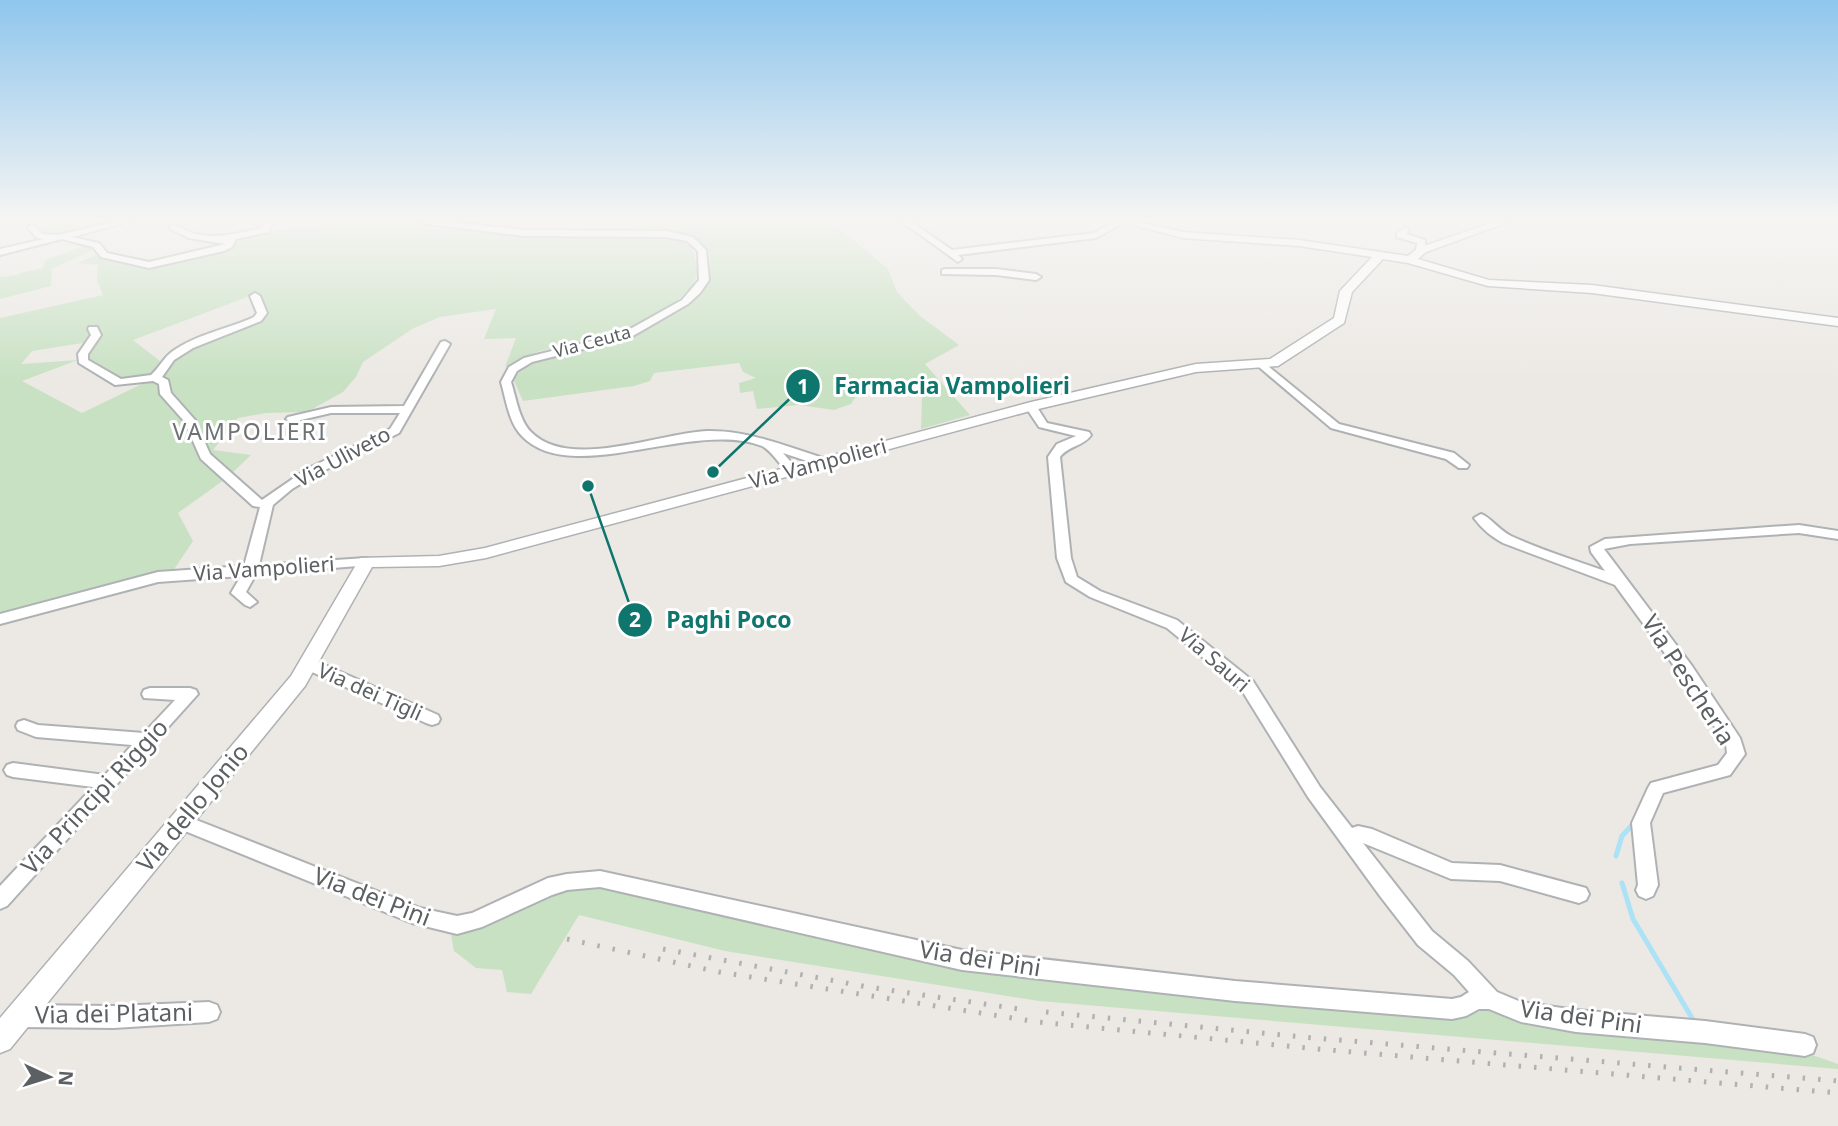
<svg xmlns="http://www.w3.org/2000/svg" width="1838" height="1126" viewBox="0 0 1838 1126" font-family="'Noto Sans',sans-serif">
<style>
.green{fill:#c8e1c3}
.lines{fill:none;stroke-linecap:round;stroke-linejoin:round}
.stream{stroke:#abe2f5;stroke-width:5}
.minor-casing{stroke:#afb2b4;stroke-width:4}
.tertiary-casing{stroke:#afb2b4;stroke-width:3}
.minor{fill:#fff;fill-rule:evenodd}
.tertiary{fill:#fff;fill-rule:evenodd}
.rail{stroke:#b0b1b1;stroke-width:5;stroke-dasharray:2.5 13;stroke-linecap:butt}
.labels{text-anchor:middle;stroke-width:6;stroke-linejoin:round;paint-order:stroke}
.far-street-label{font-size:18px;fill:#5c6062;stroke:#fff}
.street-label{font-size:21px;fill:#5c6062;stroke:#fff}
.neighbourhood-label{font-size:23px;letter-spacing:2px;fill:#6d7274;stroke:#fff}
.near-street-label{font-size:24px;fill:#5c6062;stroke:#fff}
.leader{fill:none;stroke:#0f766e;stroke-width:2.5}
.callout-dot{fill:#0f766e;stroke:#fff;stroke-width:2.5}
.mark-label{font-size:21px;text-anchor:middle;font-weight:bold;fill:#fff}
.callout-label{font-size:23px;text-anchor:middle;font-weight:bold;fill:#0f766e;stroke:#fff;stroke-width:6;stroke-linejoin:round;paint-order:stroke}
</style>
<rect width="100%" height="100%" fill="#ece9e4"/>
<path class="green" d="M 40,221 L 117,221 L 69,233 L 55,235 L 43,232 Z
M 331,221 L 404,221 L 521,236 L 663,236 L 678,239 L 691,246 C 706,282 690,293 662,310 C 615,339 590,338 540,351 C 527,355 517,361 505,367 L 516,338 L 484,339 L 496,309 L 440,317 L 412,329 L 363,362 L 356,377 L 343,392 L 307,412 L 266,413 L 238,418 L 213,450 L 251,455 L 229,476 L 207,454 L 169,393 L 163,375 L 174,357 L 210,339 L 264,319 L 268,314 L 258,293 L 133,340 L 160,361 L 155,374 L 123,382 L 85,359 L 101,334 L 99,330 L 88,326 L 86,329 L 94,335 L 89,342 L 32,351 L 21,364 L 78,360 L 22,381 L 82,413 L 148,381 L 161,383 L 187,422 L 203,458 L 224,480 L 178,513 L 193,541 L 173,571 L 126,580 L 0,614 L 0,318 L 103,295 L 97,280 L 98,265 L 77,263 L 95,255 L 101,259 L 125,261 L 143,268 L 226,249 L 246,235 L 304,226 C 314,231 323,227 331,221 Z
M 633,221 L 824,221 L 846,234 L 888,269 L 897,292 L 920,316 L 959,345 L 925,364 L 970,415 L 921,429 L 922,398 L 929,389 L 909,384 L 883,382 L 858,393 L 851,404 L 834,410 L 799,405 L 757,409 L 753,391 L 740,393 L 739,383 L 756,378 L 743,372 L 739,363 L 654,373 L 650,381 L 634,386 L 523,401 L 514,381 C 525,352 590,351 616,342 C 637,336 655,325 674,314 C 699,298 711,293 710,261 C 708,225 655,230 629,231 Z
M 86,245 L 93,250 L 52,269 L 51,286 L 0,299 L 0,277 L 18,275 L 20,273 L 43,268 L 45,260 Z
M 599,886 L 919,960 L 1467,1016 L 1492,1007 L 1790,1047 L 1838,1064 L 1838,1069 L 1039,1001 L 725,951 L 579,915 L 531,994 L 507,992 L 502,970 L 476,968 L 454,951 L 451,935 L 470,931 L 557,891 Z"/>
<g class="lines">
<path class="stream" d="M 1616,856 L 1622,836 L 1634,823
M 1622,883 L 1633,919 L 1695,1023"/>
<g class="minor-casing">
<path id="minor" d="M 118,221 L 131,221 L 72,237 L 99,243 L 107,253 L 149,262 L 225,244 L 189,238 L 170,229 L 170,225 C 180,225 187,232 196,234 C 220,239 239,233 262,228 L 265,221 L 273,221 L 269,232 L 236,239 L 232,247 L 224,251 L 149,268 L 101,257 L 93,247 L 62,239 L 0,255 L 0,249 L 44,239 L 37,238 L 28,228 L 29,226 L 35,226 L 42,234 L 58,235 Z
M 418,221 L 440,221 L 524,230 L 666,231 L 693,237 L 706,250 L 709,280 L 700,293 L 688,304 L 631,337 L 532,362 L 517,371 L 511,382 C 516,397 519,420 531,432 C 569,471 659,433 707,431 C 748,430 788,447 826,459 L 828,462 L 822,466 L 783,453 L 798,470 L 792,474 L 788,473 C 780,465 771,450 762,446 C 693,419 572,488 522,436 C 509,423 506,400 501,382 L 509,367 L 524,358 L 623,333 L 682,300 L 699,280 L 698,251 L 687,241 L 666,237 L 524,236 L 422,223 Z
M 901,221 L 910,221 L 952,250 L 1094,233 L 1116,221 L 1126,221 L 1096,238 L 958,255 L 962,259 L 958,262 Z
M 1405,227 L 1409,230 L 1406,234 L 1425,240 L 1425,252 L 1416,250 L 1417,243 L 1397,237 L 1397,233 Z
M 945,269 L 996,269 L 1036,274 L 1041,277 L 1036,280 L 996,275 L 942,274 L 942,270 Z
M 255,293 L 260,296 L 267,313 L 261,321 L 193,348 L 174,360 L 162,377 L 168,380 L 171,393 L 195,420 L 210,454 L 262,500 L 307,469 L 390,429 L 400,413 L 331,413 L 292,422 L 286,419 L 288,417 L 331,407 L 404,406 L 441,342 L 445,341 L 450,344 L 399,433 L 315,475 L 292,489 L 273,505 L 259,565 L 366,558 L 371,559 L 373,562 L 371,565 L 256,574 L 246,592 L 257,602 L 250,607 L 245,605 L 231,593 L 241,576 L 158,582 L 0,624 L 0,614 L 158,572 L 244,566 L 260,507 L 253,506 L 201,459 L 184,421 L 160,394 L 159,384 L 153,381 L 115,385 L 79,363 L 78,354 L 91,335 L 88,329 L 89,327 L 97,327 L 101,335 L 88,354 L 88,360 L 121,379 L 151,375 C 159,368 164,357 173,351 C 197,334 228,329 254,317 L 257,313 L 250,296 Z
M 1263,362 L 1339,424 L 1454,453 L 1469,465 L 1467,468 L 1459,468 L 1446,459 L 1331,428 L 1259,367 L 1259,363 Z
M 1031,403 L 1035,404 L 1047,423 L 1089,432 L 1091,435 C 1084,446 1068,446 1060,457 L 1071,558 L 1077,577 L 1100,591 L 1177,620 L 1253,681 L 1320,787 L 1352,828 L 1358,826 L 1372,829 L 1452,863 L 1500,865 L 1586,888 L 1589,894 L 1586,900 L 1579,903 L 1500,881 L 1451,879 L 1363,843 L 1432,931 L 1468,961 L 1497,992 L 1521,1002 L 1576,1010 L 1705,1021 L 1805,1034 L 1813,1037 L 1816,1045 L 1813,1053 L 1805,1056 L 1705,1043 L 1576,1032 L 1521,1022 L 1489,1009 L 1479,1009 L 1466,1016 L 1452,1019 L 1235,1001 L 962,970 L 600,887 L 567,890 L 552,895 L 482,927 L 457,934 L 412,923 L 175,827 L 172,822 L 175,817 L 181,814 L 420,908 L 457,916 L 472,913 L 548,878 L 567,874 L 600,871 L 962,950 L 1235,981 L 1452,999 L 1461,997 L 1469,992 L 1454,975 L 1418,945 L 1380,896 L 1308,797 L 1241,689 L 1167,628 L 1090,597 L 1066,582 L 1057,558 L 1048,457 L 1057,444 L 1076,436 L 1039,427 L 1025,406 Z
M 1481,514 C 1490,517 1499,530 1511,536 C 1541,550 1574,560 1605,571 L 1591,552 L 1590,547 L 1605,539 L 1799,525 L 1838,531 L 1838,539 L 1799,533 L 1630,544 L 1604,549 L 1692,666 L 1740,738 L 1745,754 L 1730,775 L 1663,793 L 1650,823 L 1658,885 L 1653,896 L 1646,899 L 1639,896 L 1636,890 L 1638,885 L 1632,823 L 1648,788 L 1651,783 L 1718,765 L 1727,753 L 1726,744 L 1680,674 L 1615,585 L 1503,543 C 1491,536 1483,530 1474,518 Z
M 309,658 L 438,715 L 440,719 L 438,723 L 432,725 L 426,723 L 303,668 L 301,664 L 303,660 Z
M 150,688 L 190,688 L 196,690 L 198,694 L 7,906 L 0,909 L 0,886 L 93,787 L 13,777 L 7,775 L 4,770 L 7,765 L 13,763 L 105,775 L 132,745 L 36,737 L 18,730 L 16,726 L 18,722 L 24,720 L 38,725 L 144,733 L 175,700 L 144,698 L 142,694 L 144,690 Z
M 209,1002 L 217,1005 L 220,1012 L 217,1019 L 209,1022 L 114,1028 L 21,1027 L 13,1023 L 10,1016 L 13,1009 L 21,1005 L 114,1006 Z"/>
</g>
<g class="tertiary-casing">
<path id="tertiary" d="M 1117,221 L 1134,221 L 1183,232 L 1299,240 L 1408,256 L 1418,248 L 1497,221 L 1511,221 L 1426,252 L 1418,259 L 1489,280 L 1592,285 L 1838,318 L 1838,326 L 1592,293 L 1488,286 L 1408,263 L 1383,259 L 1352,292 L 1344,323 L 1278,366 L 1196,372 L 1034,410 L 486,558 L 439,566 L 372,567 L 305,686 L 10,1049 L 0,1053 L 0,1018 L 291,676 L 360,558 L 439,556 L 485,548 L 1031,402 L 1196,364 L 1270,359 L 1334,318 L 1340,291 L 1372,257 L 1299,246 L 1183,238 Z"/>
</g>
<use href="#minor" class="minor"/>
<use href="#tertiary" class="tertiary"/>
<path class="rail" d="M 567,939 L 719,972 L 1038,1022 L 1317,1049 L 1838,1093
M 663,949 L 868,987 L 1019,1009
M 1046,1012 L 1314,1038 L 1838,1081"/>
</g>
<linearGradient id="sky" x2="0" y2="1"><stop stop-color="#8fc6ed"/><stop offset="0.58" stop-color="#f6f5f3"/><stop offset="1" stop-color="#f6f5f3" stop-opacity="0"/></linearGradient>
<rect width="1838" height="378" fill="url(#sky)"/>
<g class="labels">
<g class="far-street-label">
<text transform="translate(592 342) rotate(-15)" y="6">Via Ceuta</text>
</g>
<g class="street-label">
<text transform="translate(343 457) rotate(-28)" y="7">Via Uliveto</text>
<text transform="translate(818 464) rotate(-15)" y="7">Via Vampolieri</text>
<text transform="translate(264 569) rotate(-4)" y="7">Via Vampolieri</text>
<text transform="translate(1214 660) rotate(41)" y="7">Via Sauri</text>
<text transform="translate(370 692) rotate(24)" y="7">Via dei Tigli</text>
</g>
<g class="neighbourhood-label">
<text x="250" y="440">VAMPOLIERI</text>
</g>
<g class="near-street-label">
<text transform="translate(1688 680) rotate(57)" y="8">Via Pescheria</text>
<text transform="translate(95 797) rotate(-47)" y="8">Via Principi Riggio</text>
<text transform="translate(193 808) rotate(-50)" y="8">Via dello Jonio</text>
<text transform="translate(372 897) rotate(21)" y="8">Via dei Pini</text>
<text transform="translate(980 959) rotate(9)" y="8">Via dei Pini</text>
<text transform="translate(114 1014) rotate(-1)" y="8">Via dei Platani</text>
<text transform="translate(1581 1017) rotate(8)" y="8">Via dei Pini</text>
</g>
</g>
<path class="leader" d="M713 472L803 386M588 486L635 620"/>
<g class="callout-dot">
<circle cx="713" cy="472" r="7"/>
<circle cx="588" cy="486" r="7"/>
<circle cx="803" cy="386" r="18"/>
<circle cx="635" cy="620" r="18"/>
</g>
<g class="mark-label">
<text x="803" y="394">1</text>
<text x="635" y="627">2</text>
</g>
<g class="callout-label">
<text x="952" y="394">Farmacia Vampolieri</text>
<text x="729" y="628">Paghi Poco</text>
</g>
<g transform="translate(49 1077) rotate(94)" stroke="#ffffff" stroke-width="5" paint-order="stroke">
<path d="M0-5L12 26L0 18L-12 26Z" fill="#5c6062"/>
<text y="-10" font-size="19" font-weight="bold" text-anchor="middle" fill="#5c6062">N</text>
</g>
</svg>
